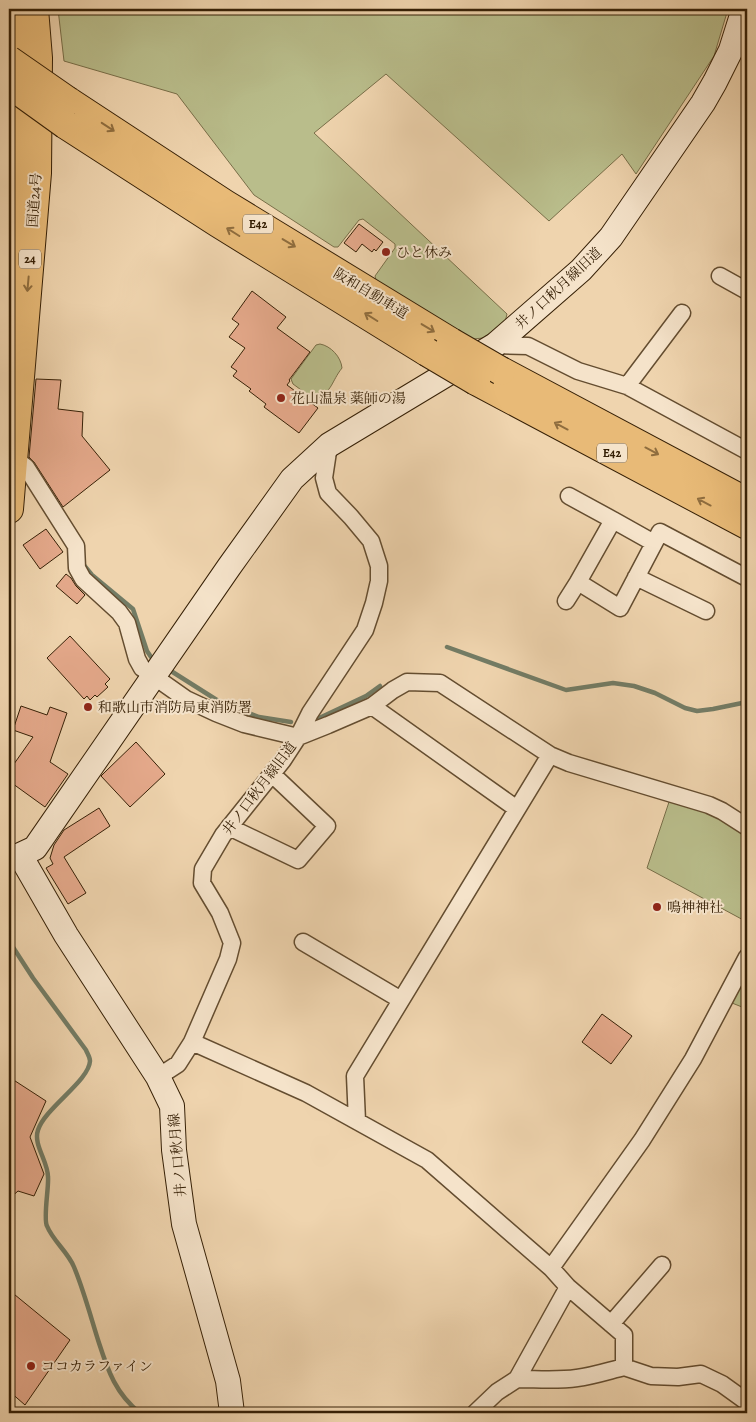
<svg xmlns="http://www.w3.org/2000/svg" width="756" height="1422" viewBox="0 0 756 1422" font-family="Alegreya,'Noto Serif JP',serif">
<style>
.green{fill:#b9bd8b;stroke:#786e48}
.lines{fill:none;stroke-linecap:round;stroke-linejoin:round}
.stream{stroke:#737c65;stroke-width:4.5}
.building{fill:#e5a98b;stroke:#362006}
.street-casing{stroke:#644d30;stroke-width:19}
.secondary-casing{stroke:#362006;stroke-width:26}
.highway-casing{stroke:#362006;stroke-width:30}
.street{stroke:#f5e3ca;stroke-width:16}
.secondary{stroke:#f5e3ca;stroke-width:24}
.highway{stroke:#e8ba77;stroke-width:28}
.highway-bridge-casing{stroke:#362006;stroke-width:30;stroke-linecap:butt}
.highway-bridge{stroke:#e8ba77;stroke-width:28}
.oneway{stroke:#8f6d3e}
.poi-dot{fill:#8f2418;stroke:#f5e3ca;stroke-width:2}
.labels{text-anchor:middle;stroke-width:4;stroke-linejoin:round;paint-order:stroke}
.shield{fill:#f5e3ca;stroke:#6f5a41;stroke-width:1}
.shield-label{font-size:12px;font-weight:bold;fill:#362006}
.street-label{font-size:14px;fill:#362006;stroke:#f5e3ca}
.poi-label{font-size:14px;fill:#362006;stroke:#f5e3ca;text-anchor:start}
</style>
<rect width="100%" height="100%" fill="#efd4ae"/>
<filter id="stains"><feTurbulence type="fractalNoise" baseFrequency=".004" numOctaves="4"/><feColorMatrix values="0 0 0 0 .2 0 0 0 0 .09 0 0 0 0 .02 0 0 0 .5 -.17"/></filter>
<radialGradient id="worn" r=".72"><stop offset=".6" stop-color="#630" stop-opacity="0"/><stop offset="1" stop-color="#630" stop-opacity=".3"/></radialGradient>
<path class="green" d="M 58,9 L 728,9 L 714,56 L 636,174 L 622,154 L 549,221 L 386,74 L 314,133 L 507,314 L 505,322 L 483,338 L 473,339 L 376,280 L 375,276 L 395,248 L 395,244 L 363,219 L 359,220 L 338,247 L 334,247 L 254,195 L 177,94 L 64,61 Z
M 320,344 C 331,346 341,357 342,368 C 331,382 333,391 315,400 L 293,384 L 291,379 L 316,345 Z
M 671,796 L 747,830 L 747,922 L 647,868 Z
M 747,974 L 747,1009 L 727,1001 Z"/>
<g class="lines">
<path class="stream" d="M 83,564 L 92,575 L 133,609 L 147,651 L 151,657
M 447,647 L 566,690 L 613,683 L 634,686 L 655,693 L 685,708 L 697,711 L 713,709 L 747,702
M 171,671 L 220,702 L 259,717 L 291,722
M 315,720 L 366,696 L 380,686
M 9,941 L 33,978 L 86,1050 C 87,1053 90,1057 90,1061 C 89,1081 45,1108 38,1130 C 33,1145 48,1161 48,1177 C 49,1187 43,1219 47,1226 C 53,1241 68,1252 74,1267 C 84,1291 91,1318 99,1343 C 108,1371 116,1394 140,1413"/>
</g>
<path class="building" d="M 359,224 L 383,242 L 376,251 L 374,249 L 372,252 L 362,244 L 356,252 L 344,243 Z
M 252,291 L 286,317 L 277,328 L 310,352 L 289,380 L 290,381 L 287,385 L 318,408 L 299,433 L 264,407 L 266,404 L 249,391 L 251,389 L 233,376 L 237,371 L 231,367 L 245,348 L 229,337 L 239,324 L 232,319 Z
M 36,379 L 61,380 L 58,409 L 83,412 L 82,436 L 110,470 L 63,507 L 34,462 L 29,457 Z
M 46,529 L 63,552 L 40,569 L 23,545 Z
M 66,574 L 71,578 L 76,586 L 85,595 L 77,604 L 56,586 Z
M 70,636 L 110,679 L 105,684 L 108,687 L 97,697 L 95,695 L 90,700 L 87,696 L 84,699 L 47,658 Z
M 21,706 L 47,715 L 50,707 L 67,713 L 50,762 L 68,774 L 45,807 L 9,781 L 9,771 L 33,737 L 13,730 Z
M 136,742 L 165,774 L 130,807 L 101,776 L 105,772 Z
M 99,808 L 110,826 L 64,857 L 86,893 L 68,904 L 46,868 L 53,864 L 50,858 L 54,845 L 64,830 Z
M 602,1014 L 632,1036 L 611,1064 L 582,1042 Z
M 9,1077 L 46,1101 L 30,1137 L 44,1174 L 34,1196 L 18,1191 L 9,1199 Z
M 9,1290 L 70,1340 L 25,1405 L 9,1391 Z"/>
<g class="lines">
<g class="street-casing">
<path id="street" d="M 720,276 L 747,291
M 495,345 L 528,346 L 578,371 L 627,386 L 747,451
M 627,386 L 682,313
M 9,454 L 26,467 L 76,546 L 77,568 L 83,579 L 119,612 L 127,623 L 137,659 L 142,668 L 186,699 L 216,713 L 244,724 L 298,737 L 328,725 L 372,706 L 393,690 L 407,682 L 440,683 L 550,755 L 569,763 L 709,805 L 722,811 L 747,827
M 569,496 L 613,520
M 654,543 L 613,520 L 578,582 L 620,608 L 660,532 L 747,578
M 636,577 L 706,611
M 566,601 L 578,582
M 372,706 L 517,809
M 229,827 L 298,860 L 327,826 L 272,774
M 303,942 L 401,1000
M 192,1042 L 306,1093 L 427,1160 L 551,1268 L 568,1287 L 624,1335 L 624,1367 L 651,1376 L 678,1377 L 701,1374 L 722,1384 L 747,1402
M 158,1077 L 178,1064 L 192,1042 L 228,959 L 232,943 L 220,913 L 202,883 L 203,869 L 223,835 L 283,760 L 298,737 L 310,713 L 365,630 L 374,603 L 379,581 L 379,566 L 371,541 L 351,517 L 328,493 L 324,478 L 329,445
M 357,1121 L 355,1076 L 550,755
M 551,1268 L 642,1140 L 693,1059 L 747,957
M 611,1324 L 662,1265
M 517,1379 C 537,1379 557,1381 577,1378 C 593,1376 608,1371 624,1367
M 475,1413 L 497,1392 L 517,1379 L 568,1287"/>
</g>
<g class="secondary-casing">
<path id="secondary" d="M 20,855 L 35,848 L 229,567 L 292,479 L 329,445 L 495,345 L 581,270 L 611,237 L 703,103 L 715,82 L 731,50 L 744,9
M 20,855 L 66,935 L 158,1077 L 172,1106 L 174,1150 L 184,1224 L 228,1381 L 232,1413"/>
</g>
<g class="highway-casing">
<path id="highway" d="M 68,101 L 225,204 L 451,342
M 66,125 L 218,223 L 427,352
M 9,262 L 17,159 L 16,61 L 13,9
M 501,371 L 747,502
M 476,381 L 747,525
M 9,509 L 37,173 L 38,58 L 34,9"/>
</g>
<use href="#street" class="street"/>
<use href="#secondary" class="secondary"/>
<use href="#highway" class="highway"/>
<g class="highway-bridge-casing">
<path id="highway-bridge" d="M 9,60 L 68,101
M 9,84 L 66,125
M 451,342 L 501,371
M 427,352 L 476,381"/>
</g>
<use href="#highway-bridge" class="highway-bridge"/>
</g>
<defs><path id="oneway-shaft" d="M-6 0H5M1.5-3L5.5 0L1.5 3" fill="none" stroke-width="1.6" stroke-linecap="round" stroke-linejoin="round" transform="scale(1.25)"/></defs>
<g class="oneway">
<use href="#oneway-shaft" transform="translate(108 127) rotate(33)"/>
<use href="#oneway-shaft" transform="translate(233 232) rotate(-148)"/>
<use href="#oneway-shaft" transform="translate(289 243) rotate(31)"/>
<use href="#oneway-shaft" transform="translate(28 284) rotate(95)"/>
<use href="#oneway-shaft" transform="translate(371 317) rotate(-148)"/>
<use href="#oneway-shaft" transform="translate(428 328) rotate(31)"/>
<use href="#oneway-shaft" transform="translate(561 426) rotate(-152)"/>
<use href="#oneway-shaft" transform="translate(652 451) rotate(28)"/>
<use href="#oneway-shaft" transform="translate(704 502) rotate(-152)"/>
</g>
<g class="poi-dot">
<circle cx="386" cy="252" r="5"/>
<circle cx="281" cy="398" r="5"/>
<circle cx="88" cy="707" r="5"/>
<circle cx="657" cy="907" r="5"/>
<circle cx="31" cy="1366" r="5"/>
</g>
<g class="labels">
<g class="shield">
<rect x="243" y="214.5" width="30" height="19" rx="4"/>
<rect x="19" y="249.5" width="22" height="19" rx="4"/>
<rect x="597" y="443.5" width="30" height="19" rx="4"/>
</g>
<g class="shield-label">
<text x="258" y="228">E42</text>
<text x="30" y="263">24</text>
<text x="612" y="457">E42</text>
</g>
<g class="street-label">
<text transform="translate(34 200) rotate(-86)" y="5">国道24号</text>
<text transform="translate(558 288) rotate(-43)" y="5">井ノ口秋月線旧道</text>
<text transform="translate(371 293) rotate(31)" y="5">阪和自動車道</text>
<text transform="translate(259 788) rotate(-53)" y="5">井ノ口秋月線旧道</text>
<text transform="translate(177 1155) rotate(-95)" y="5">井ノ口秋月線</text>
</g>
<g class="poi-label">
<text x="396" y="257">ひと休み</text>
<text x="291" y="403">花山温泉 薬師の湯</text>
<text x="98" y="712">和歌山市消防局東消防署</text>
<text x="667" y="912">鳴神神社</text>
<text x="41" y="1371">ココカラファイン</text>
</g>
</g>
<rect width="756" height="1422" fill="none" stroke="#efd4ae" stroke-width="30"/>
<rect x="10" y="10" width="736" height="1402" fill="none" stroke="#362006" stroke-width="2.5"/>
<rect x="15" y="15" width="726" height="1392" fill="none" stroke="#362006"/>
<rect width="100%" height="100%" filter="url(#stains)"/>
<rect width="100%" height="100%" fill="url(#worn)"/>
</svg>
